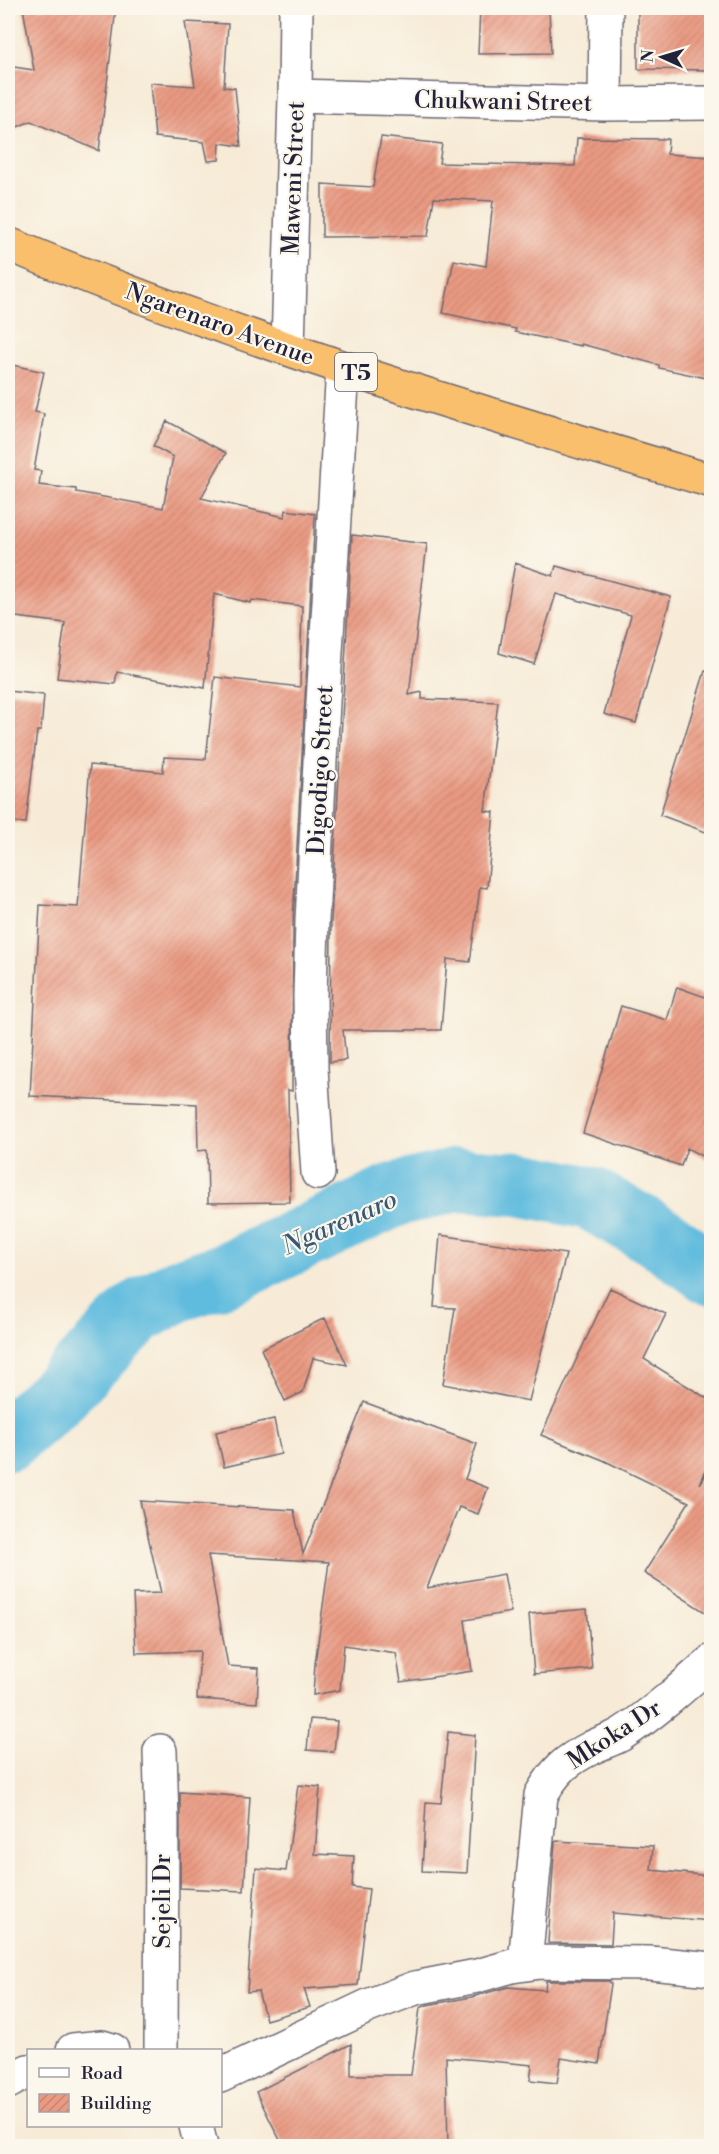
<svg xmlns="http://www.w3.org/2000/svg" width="719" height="2154" viewBox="0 0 719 2154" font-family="'Libre Bodoni',serif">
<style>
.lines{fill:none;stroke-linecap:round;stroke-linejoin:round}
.river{stroke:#61bcde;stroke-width:64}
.building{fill:url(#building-hatch)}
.minor-casing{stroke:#6d6872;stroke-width:36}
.highway-casing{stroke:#6d6872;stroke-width:36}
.minor{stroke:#fff;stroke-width:33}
.highway{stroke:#f9bf6d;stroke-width:33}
.labels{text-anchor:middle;stroke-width:4.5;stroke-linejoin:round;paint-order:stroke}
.shield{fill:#fbf7ec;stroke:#636270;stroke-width:1.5}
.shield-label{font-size:22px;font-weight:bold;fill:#22223b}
.street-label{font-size:24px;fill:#22223b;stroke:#fbf7ec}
.water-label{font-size:26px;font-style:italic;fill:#385874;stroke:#fbf7ec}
</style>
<defs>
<pattern id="building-hatch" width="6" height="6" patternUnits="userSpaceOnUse" patternTransform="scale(1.5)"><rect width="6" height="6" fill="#ea9a82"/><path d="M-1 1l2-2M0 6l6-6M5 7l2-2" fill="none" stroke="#c88471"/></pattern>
</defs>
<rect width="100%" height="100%" fill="#fbf7ec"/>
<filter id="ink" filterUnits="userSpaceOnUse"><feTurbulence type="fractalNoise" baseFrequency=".0167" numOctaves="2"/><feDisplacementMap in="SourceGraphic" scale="12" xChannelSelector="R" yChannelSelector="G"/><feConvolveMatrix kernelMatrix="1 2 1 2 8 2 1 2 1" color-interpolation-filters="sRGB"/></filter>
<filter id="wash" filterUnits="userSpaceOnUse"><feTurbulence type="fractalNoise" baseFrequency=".008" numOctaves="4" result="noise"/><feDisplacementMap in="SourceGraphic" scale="24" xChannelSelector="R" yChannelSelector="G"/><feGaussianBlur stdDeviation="1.35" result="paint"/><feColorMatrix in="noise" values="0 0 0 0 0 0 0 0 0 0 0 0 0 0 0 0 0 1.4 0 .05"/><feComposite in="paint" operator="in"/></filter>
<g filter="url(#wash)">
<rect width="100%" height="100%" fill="#f7ebd7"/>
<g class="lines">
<path class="river" d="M 8,1439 L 51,1401 L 138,1312 L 178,1290 L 224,1275 L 397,1194 L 457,1180 L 520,1184 L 590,1198 L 661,1238 L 712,1274"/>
</g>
<g id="blocks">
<path class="building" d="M 23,8 L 116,8 L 99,151 L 31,121 L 8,131 L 8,66 L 34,70 Z
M 480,8 L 549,8 L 551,53 L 478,54 Z
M 638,8 L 711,8 L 711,70 L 638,69 Z
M 185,22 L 228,24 L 224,87 L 235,88 L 241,146 L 220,143 L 219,160 L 208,161 L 204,142 L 155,137 L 150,83 L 195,86 Z
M 381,137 L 442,144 L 439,163 L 575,166 L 577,138 L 668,139 L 667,154 L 711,157 L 711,379 L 659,368 L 659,365 L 581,344 L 581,346 L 515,332 L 516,329 L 443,313 L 454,260 L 486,266 L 493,201 L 434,198 L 428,236 L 322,237 L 322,184 L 373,187 Z
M 8,364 L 44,372 L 35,412 L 44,414 L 34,470 L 41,471 L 39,485 L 76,489 L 76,492 L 163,508 L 173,457 L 153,446 L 167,421 L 226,453 L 201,498 L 285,517 L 286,510 L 315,514 L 293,920 L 292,1091 L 288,1090 L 290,1202 L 208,1203 L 207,1150 L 198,1151 L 197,1104 L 30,1096 L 40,905 L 78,907 L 90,765 L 163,772 L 164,757 L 206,759 L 215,677 L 300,687 L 302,606 L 252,600 L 251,603 L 214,594 L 205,688 L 117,672 L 115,684 L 57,678 L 65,623 L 8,616 Z
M 352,535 L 427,544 L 409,695 L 422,692 L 422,699 L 498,702 L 485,811 L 494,812 L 487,888 L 480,887 L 470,962 L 447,959 L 441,1030 L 343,1030 L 346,1060 L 330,1062 L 331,922 Z
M 515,563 L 553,576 L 556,566 L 671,597 L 636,723 L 604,714 L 631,615 L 556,594 L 534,664 L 499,653 Z
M 705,671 L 711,672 L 711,834 L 660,815 Z
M 8,691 L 44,695 L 41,731 L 37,731 L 26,823 L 8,822 Z
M 677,987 L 711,999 L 711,1161 L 687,1148 L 681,1166 L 583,1133 L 621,1006 L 667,1020 Z
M 440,1235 L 566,1254 L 529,1401 L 443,1384 L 455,1308 L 434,1307 Z
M 610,1288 L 666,1314 L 644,1359 L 711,1401 L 711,1457 L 700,1484 L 711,1466 L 711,1616 L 644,1573 L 689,1502 L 603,1460 L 541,1435 Z
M 325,1318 L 347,1365 L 313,1358 L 303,1392 L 285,1401 L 261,1349 Z
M 364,1402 L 477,1444 L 465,1479 L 488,1488 L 478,1514 L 459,1507 L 427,1588 L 504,1574 L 511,1612 L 465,1620 L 472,1671 L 401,1682 L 396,1653 L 344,1645 L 340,1690 L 313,1695 L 315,1664 L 329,1562 L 208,1555 L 228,1666 L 259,1668 L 257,1703 L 197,1699 L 200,1651 L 136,1653 L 133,1594 L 161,1593 L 140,1501 L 294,1510 L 303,1554 Z
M 274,1419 L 281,1454 L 224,1467 L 216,1432 Z
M 587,1609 L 592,1669 L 534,1674 L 529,1614 Z
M 310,1719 L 337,1721 L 334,1752 L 307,1750 Z
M 448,1732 L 475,1735 L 467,1873 L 422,1871 L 426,1802 L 441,1803 Z
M 298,1785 L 320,1787 L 315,1854 L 354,1856 L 352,1887 L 369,1889 L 358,1985 L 304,1989 L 310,2007 L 266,2020 L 258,1991 L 247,1992 L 256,1868 L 286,1871 Z
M 180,1792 L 250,1797 L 244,1891 L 180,1888 Z
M 555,1841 L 653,1846 L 651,1870 L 711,1876 L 711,1921 L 613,1913 L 611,1944 L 548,1943 Z
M 546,1981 L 609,1981 L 611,1984 L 599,2064 L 561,2058 L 557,2083 L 530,2080 L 532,2065 L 446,2057 L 448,2146 L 283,2146 L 256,2092 L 351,2044 L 351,2075 L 411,2075 L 420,2008 L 427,2005 L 472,1997 L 508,1987 L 545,1990 Z"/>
</g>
</g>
<g filter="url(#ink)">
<use href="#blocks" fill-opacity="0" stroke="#6d6872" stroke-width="1.5"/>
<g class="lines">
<g class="minor-casing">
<path id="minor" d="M 295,96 L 605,104 L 712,103
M 605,104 L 606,8
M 288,348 L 295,96 L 296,8
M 318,1173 L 311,1068 L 310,996 L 312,921 L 323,702 L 343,368
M 160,1751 L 162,1820 L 161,2050
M 525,1963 L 541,1795 C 555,1771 565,1761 591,1748 C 600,1743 611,1740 620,1735 C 653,1714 683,1687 712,1661
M 73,2050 L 102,2047 L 112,2050
M 220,2076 L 368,2006 L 415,1988 L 477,1976 L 512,1966 L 540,1962 L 650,1963 L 712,1969
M 8,2082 L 28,2071
M 196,2126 L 201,2146"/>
</g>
<g class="highway-casing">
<path id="highway" d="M 8,244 C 236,339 474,411 712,481"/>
</g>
<use href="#minor" class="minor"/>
<use href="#highway" class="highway"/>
</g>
</g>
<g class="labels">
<rect class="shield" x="335" y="353" width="42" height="38" rx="4.5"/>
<g class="shield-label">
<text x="356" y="380">T5</text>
</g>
<g class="street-label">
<text transform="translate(503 101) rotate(1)" y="8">Chukwani Street</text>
<text transform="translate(293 178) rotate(-88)" y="8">Maweni Street</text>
<text transform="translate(220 324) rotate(20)" y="8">Ngarenaro Avenue</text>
<text transform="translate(320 770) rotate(-87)" y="8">Digodigo Street</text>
<text transform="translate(614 1734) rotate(-33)" y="8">Mkoka Dr</text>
<text transform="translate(162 1901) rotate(-90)" y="8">Sejeli Dr</text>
</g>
<g class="water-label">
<text transform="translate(339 1222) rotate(-24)" y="9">Ngarenaro</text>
</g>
</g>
<rect width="719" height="2154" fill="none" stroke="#fbf7ec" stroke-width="30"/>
<rect x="27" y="2049" width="195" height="78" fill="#fbf7ec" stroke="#a4a2a5" stroke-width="1.5"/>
<rect x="39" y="2068" width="30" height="9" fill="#ffffff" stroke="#a4a2a5" stroke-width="1.5"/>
<text x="81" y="2079" font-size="18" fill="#22223b">Road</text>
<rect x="39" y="2094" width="30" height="18" fill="url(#building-hatch)" stroke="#a4a2a5" stroke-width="1.5"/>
<text x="81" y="2109" font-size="18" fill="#22223b">Building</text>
<g transform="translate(662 57) rotate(274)" stroke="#fbf7ec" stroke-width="4.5" paint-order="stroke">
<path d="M0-4.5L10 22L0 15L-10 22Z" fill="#22223b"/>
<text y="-9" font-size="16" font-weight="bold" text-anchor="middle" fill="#22223b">N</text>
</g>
</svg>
